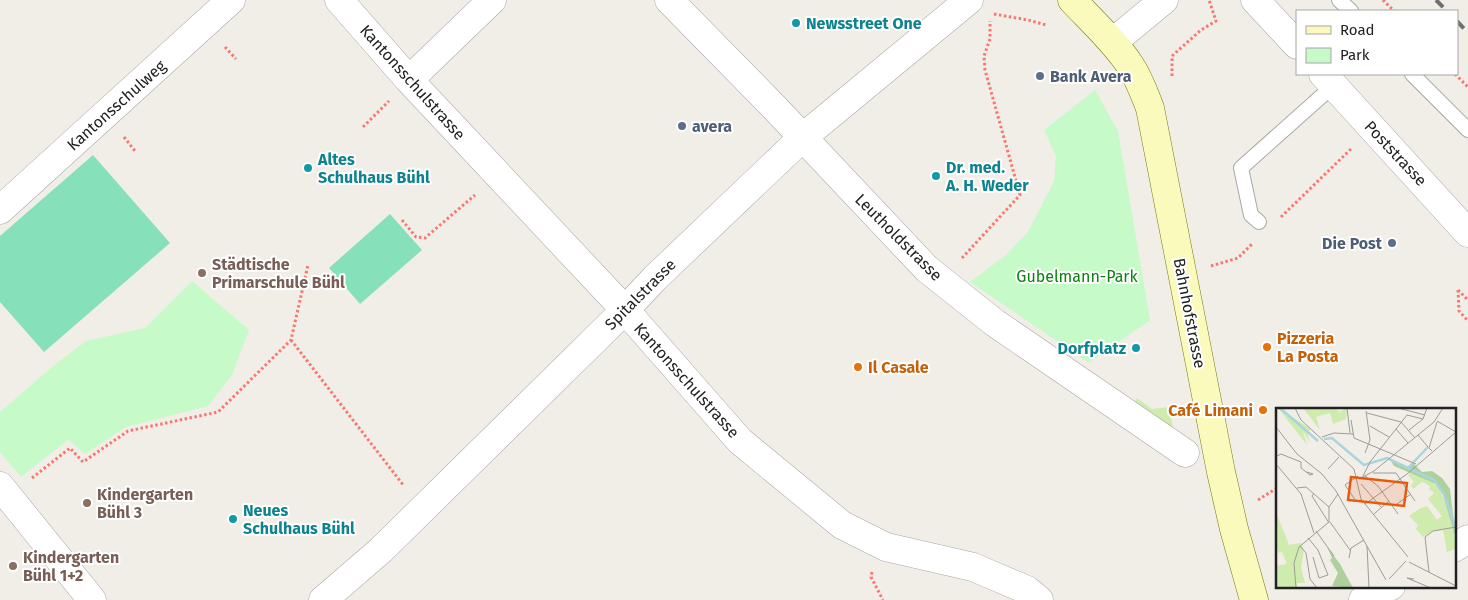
<svg xmlns="http://www.w3.org/2000/svg" width="1468" height="600" viewBox="0 0 1468 600" font-family="'Fira Sans',sans-serif">
<style>
.grass{fill:#cfebae}
.park{fill:#c6fac8}
.pitch{fill:#86e0b9}
.lines{fill:none;stroke-linecap:round;stroke-linejoin:round}
.service-casing{stroke:#a8a8a8;stroke-width:16}
.minor-casing{stroke:#a8a8a8;stroke-width:29}
.tertiary-casing{stroke:#a8a8a8;stroke-width:29}
.secondary-casing{stroke:#747b05;stroke-width:29}
.path{stroke:#fa776f;stroke-width:3;stroke-dasharray:2.5 2.5;stroke-linecap:butt}
.service{stroke:#fff;stroke-width:14}
.minor{stroke:#fff;stroke-width:28}
.tertiary{stroke:#fff;stroke-width:28}
.secondary{stroke:#fafabd;stroke-width:28}
.rail{stroke:#6f6f6f;stroke-width:4;stroke-dasharray:10 10;stroke-linecap:butt}
.culture-dot{fill:#0f9aa8;stroke:#fff;stroke-width:2}
.service-dot{fill:#5c6f8a;stroke:#fff;stroke-width:2}
.education-dot{fill:#8d6e63;stroke:#fff;stroke-width:2}
.food-dot{fill:#e8710a;stroke:#fff;stroke-width:2}
.labels{text-anchor:middle;stroke-width:4;stroke-linejoin:round;paint-order:stroke}
.culture-label{font-size:16px;font-weight:bold;fill:#0d838f;stroke:#fff;text-anchor:start}
.service-label{font-size:16px;font-weight:bold;fill:#4e5e75;stroke:#fff;text-anchor:start}
.street-label{font-size:16px;fill:#212121;stroke:#fff}
.education-label{font-size:16px;font-weight:bold;fill:#785e54;stroke:#fff;text-anchor:start}
.park-label{font-size:16px;fill:#0b8210;stroke:#fff}
.food-label{font-size:16px;font-weight:bold;fill:#c56008;stroke:#fff;text-anchor:start}
.inset-river{fill:none;stroke:#a8d5df;stroke-width:2.5}
.inset-road{fill:none;stroke:#9e9c98;stroke-width:1}
.view{fill:#e8590c;fill-opacity:0.15;stroke:#e8590c;stroke-width:2.5}
.inset-edge{fill:none;stroke:#212121;stroke-width:2.5}
</style>
<rect width="100%" height="100%" fill="#f1eee8"/>
<path class="grass" d="M 1137,398 L 1152,409 L 1169,407 L 1175,438 L 1133,405 Z"/>
<path class="park" d="M 1095,90 L 1118,131 L 1150,320 L 1089,363 L 970,282 L 1005,256 L 1028,232 L 1054,181 L 1056,156 L 1044,130 Z
M 192,281 L 249,330 L 232,375 L 208,406 L 126,427 L 85,454 L 68,440 L 21,477 L 0,452 L 0,412 L 52,367 L 86,341 L 145,328 Z"/>
<path class="pitch" d="M 93,155 L 170,243 L 44,352 L 0,302 L 0,236 Z
M 390,214 L 422,250 L 360,304 L 329,268 Z"/>
<g class="lines">
<g class="service-casing">
<path id="service" d="M 1339,0 L 1351,11
M 1412,74 L 1468,130
M 1259,222 L 1251,215 L 1241,168 L 1334,85"/>
</g>
<g class="minor-casing">
<path id="minor" d="M 339,0 L 409,80 L 625,310 L 740,441 L 842,525 L 886,547 L 973,567 L 1027,590 L 1039,600
M 669,0 L 775,108 L 927,269 L 995,323 L 1185,453
M 1255,0 L 1297,45
M 1113,42 L 1164,0
M 1323,74 L 1468,233
M 409,80 L 492,0
M 0,210 L 231,0
M 0,486 L 92,600
M 1454,548 L 1468,539
M 1363,600 L 1391,586"/>
</g>
<g class="tertiary-casing">
<path id="tertiary" d="M 323,600 L 381,550 L 625,310 L 655,278 L 802,138 L 969,0"/>
</g>
<g class="secondary-casing">
<path id="secondary" d="M 1072,0 C 1092,21 1114,41 1130,65 C 1139,78 1144,93 1150,108 L 1221,472 L 1234,529 L 1254,600"/>
</g>
<path class="path" d="M 1383,0 L 1394,11
M 994,14 L 1028,20 L 1046,25
M 225,47 L 236,59
M 1455,74 L 1468,87
M 1172,76 L 1172,56 L 1201,30 L 1216,21 L 1209,0
M 363,127 L 389,101
M 124,137 L 135,151
M 1281,217 L 1352,148
M 402,220 L 416,237 L 425,238 L 475,195
M 962,258 L 1020,195 L 985,70 L 984,56 L 990,39 L 990,21
M 1211,266 L 1238,258 L 1253,243
M 1458,290 L 1459,311 L 1468,321
M 1458,290 L 1468,300
M 291,340 L 404,486
M 32,478 L 70,448 L 83,462 L 128,431 L 218,412 L 291,340 L 308,265
M 1258,500 L 1277,488
M 872,572 L 871,577 L 883,600"/>
<use href="#service" class="service"/>
<use href="#minor" class="minor"/>
<use href="#tertiary" class="tertiary"/>
<use href="#secondary" class="secondary"/>
<path class="rail" d="M 1436,0 L 1447,11
M 1457,21 L 1468,33"/>
</g>
<g class="culture-dot">
<circle cx="796" cy="23" r="5"/>
<circle cx="308" cy="168" r="5"/>
<circle cx="936" cy="176" r="5"/>
<circle cx="1136" cy="348" r="5"/>
<circle cx="233" cy="519" r="5"/>
</g>
<g class="service-dot">
<circle cx="1040" cy="76" r="5"/>
<circle cx="682" cy="126" r="5"/>
<circle cx="1392" cy="243" r="5"/>
</g>
<g class="education-dot">
<circle cx="202" cy="273" r="5"/>
<circle cx="87" cy="503" r="5"/>
<circle cx="13" cy="566" r="5"/>
</g>
<g class="food-dot">
<circle cx="1267" cy="347" r="5"/>
<circle cx="858" cy="367" r="5"/>
<circle cx="1263" cy="410" r="5"/>
</g>
<g class="labels">
<g class="culture-label">
<text x="806" y="29">Newsstreet One</text>
<text x="318" y="165">Altes<tspan x="318" dy="18">Schulhaus Bühl</tspan></text>
<text x="946" y="173">Dr. med.<tspan x="946" dy="18">A. H. Weder</tspan></text>
<text x="1126" y="354" text-anchor="end">Dorfplatz</text>
<text x="243" y="516">Neues<tspan x="243" dy="18">Schulhaus Bühl</tspan></text>
</g>
<g class="service-label">
<text x="1050" y="82">Bank Avera</text>
<text x="692" y="132">avera</text>
<text x="1382" y="249" text-anchor="end">Die Post</text>
</g>
<g class="street-label">
<text transform="translate(413 82) rotate(48)" y="6">Kantonsschulstrasse</text>
<text transform="translate(116 105) rotate(-42)" y="6">Kantonsschulweg</text>
<text transform="translate(1396 153) rotate(47)" y="6">Poststrasse</text>
<text transform="translate(899 237) rotate(45)" y="6">Leutholdstrasse</text>
<text transform="translate(640 294) rotate(-45)" y="6">Spitalstrasse</text>
<text transform="translate(1190 313) rotate(79)" y="6">Bahnhofstrasse</text>
<text transform="translate(687 380) rotate(48)" y="6">Kantonsschulstrasse</text>
</g>
<g class="education-label">
<text x="212" y="270">Städtische<tspan x="212" dy="18">Primarschule Bühl</tspan></text>
<text x="97" y="500">Kindergarten<tspan x="97" dy="18">Bühl 3</tspan></text>
<text x="23" y="563">Kindergarten<tspan x="23" dy="18">Bühl 1+2</tspan></text>
</g>
<g class="park-label">
<text x="1077" y="282">Gubelmann-Park</text>
</g>
<g class="food-label">
<text x="1277" y="344">Pizzeria<tspan x="1277" dy="18">La Posta</tspan></text>
<text x="868" y="373">Il Casale</text>
<text x="1253" y="416" text-anchor="end">Café Limani</text>
</g>
</g>
<g transform="translate(1276 408)">
<rect width="180" height="180" fill="#f1eee8"/>
<path d="M 2,0 L 35,21 L 31,25 L 34,35 L 27,23 L 31,37 ZM 27,0 L 60,0 L 63,4 L 71,0 L 70,11 L 57,16 L 54,5 L 40,9 L 44,22 ZM 134,65 L 155,72 L 164,82 L 177,115 L 180,141 L 171,144 L 167,122 L 157,123 L 147,129 L 140,121 L 142,117 L 133,108 L 143,101 L 151,98 L 161,112 L 166,108 L 152,91 L 158,85 L 153,81 L 154,78 L 146,74 L 137,81 L 135,77 L 138,74 L 132,67 ZM 0,104 L 13,137 L 25,135 L 28,142 L 25,159 L 29,175 L 21,175 L 21,180 L 0,180 L 0,158 L 11,156 L 6,144 L 3,145 L 0,140 Z" fill="#cfebae"/>
<path d="M 117,52 L 132,59 L 137,55 L 146,64 L 156,63 L 166,70 L 174,81 L 180,131 L 167,87 L 160,76 L 118,58 L 115,53 ZM 51,139 L 64,156 L 77,180 L 56,178 L 62,165 L 54,152 L 56,150 Z" fill="#aed09c"/>
<path class="inset-river" d="M 4,0 L 42,33M 48,31 L 56,30 L 88,57 L 111,50 L 158,72 L 168,86 L 180,120M 132,60 L 152,39"/>
<path class="inset-road" d="M 19,0 L 25,12 L 78,61 L 85,91 L 132,149M 71,0 L 74,25M 122,0 L 149,7M 91,5 L 125,14M 75,12 L 78,30 L 140,56M 161,13 L 180,24M 125,14 L 139,30M 94,18 L 113,29M 0,19 L 21,46 L 46,66 L 60,83 L 110,172M 120,21 L 132,35M 133,22 L 147,11 L 151,0M 142,27 L 152,39M 46,29 L 58,25 L 77,26M 156,43 L 153,40 L 161,14M 89,45 L 94,32 L 90,3M 1,48 L 5,46 L 25,54M 25,54 L 25,60 L 34,67 L 37,66 L 31,64M 0,56 L 25,86 L 38,125M 52,61 L 63,49M 97,65 L 120,65 L 139,93M 82,68 L 69,77 L 80,93 L 86,92M 87,68 L 94,54 L 131,7 L 147,11M 89,68 L 102,78 L 122,106M 83,71 L 98,63 L 158,14 L 167,0M 85,76 L 105,99M 21,80 L 30,79 L 53,99M 38,85 L 36,88 L 53,115M 89,96 L 131,66 L 180,24M 118,98 L 135,86M 98,106 L 113,93M 54,114 L 74,142M 40,123 L 58,148M 32,130 L 42,142 L 52,167 L 43,170 L 37,149M 24,138 L 30,145 L 34,171 L 41,180M 91,138 L 93,180M 73,150 L 75,140 L 88,132M 133,154 L 180,178M 153,164 L 149,129 L 157,123 L 180,119M 113,171 L 130,153M 138,171 L 131,170 L 155,180M 20,180 L 18,155 L 23,139 L 53,114 L 53,99 L 62,86"/>
<path class="view" d="M 75,69 L 131,75 L 128,98 L 72,92 Z"/>
<rect width="180" height="180" class="inset-edge"/>
</g>
<rect x="1296" y="10" width="162" height="65" fill="#ffffff" stroke="#a6a6a6"/>
<rect x="1306" y="26" width="25" height="8" fill="#fafabd" stroke="#a6a6a6"/>
<text x="1340" y="35" font-size="15" fill="#212121">Road</text>
<rect x="1306" y="48" width="25" height="15" fill="#c6fac8" stroke="#a6a6a6"/>
<text x="1340" y="60" font-size="15" fill="#212121">Park</text>
</svg>
